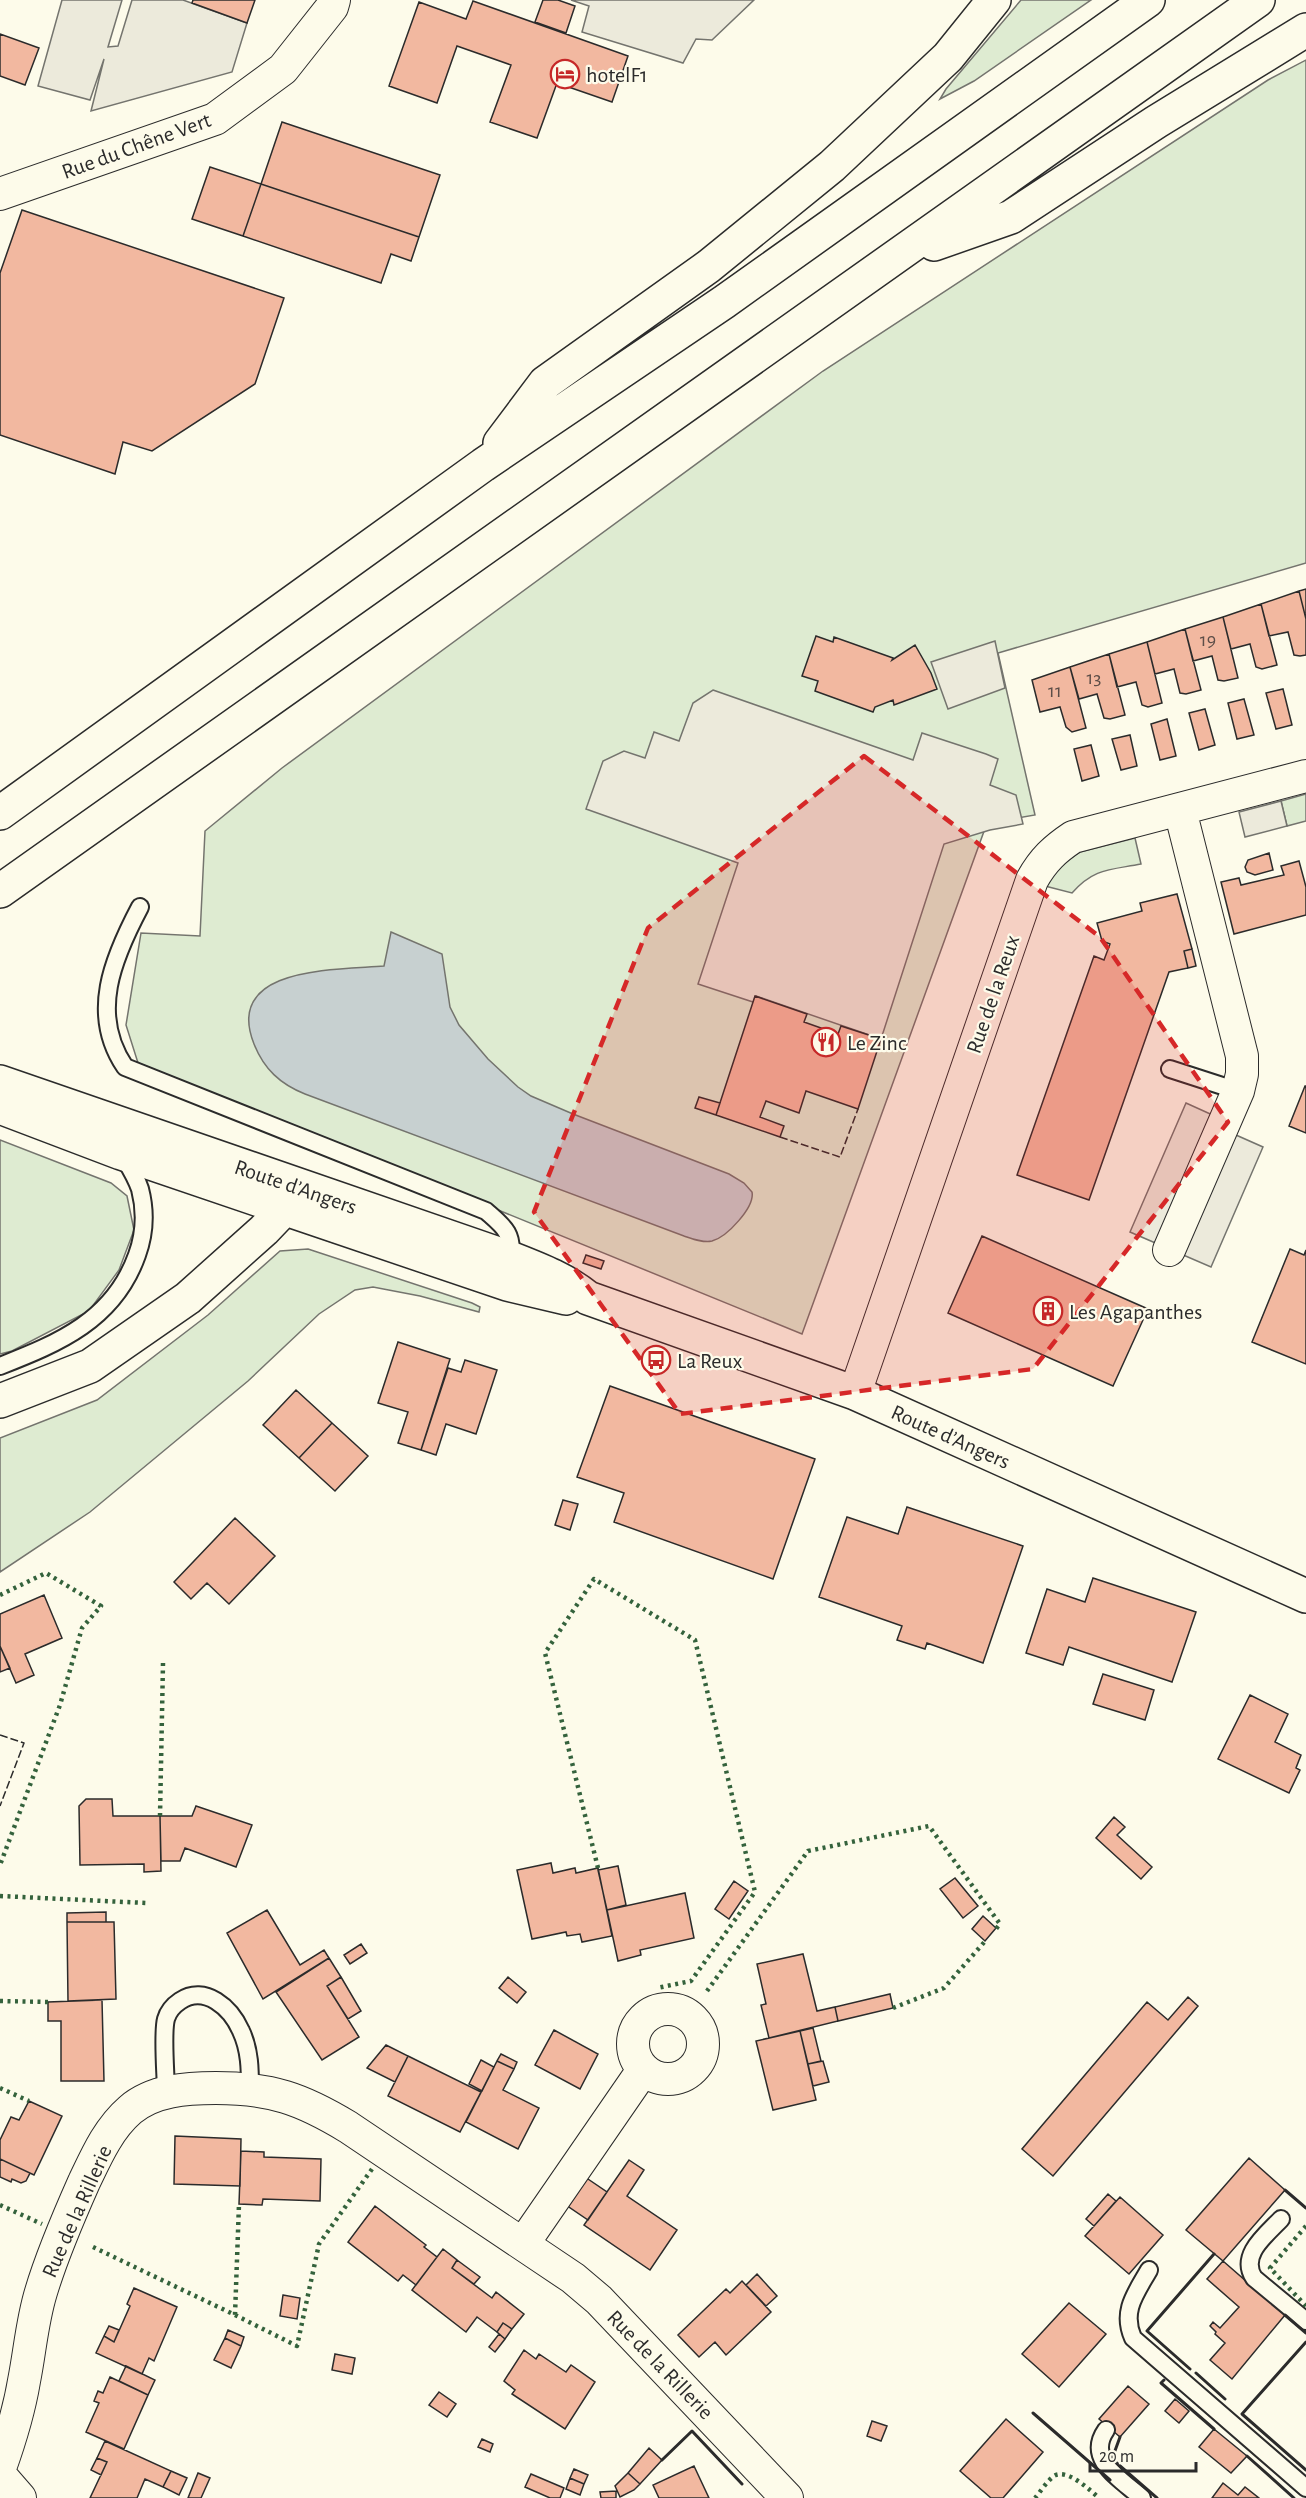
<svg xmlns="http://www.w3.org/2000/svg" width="1306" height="2498" viewBox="0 0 1306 2498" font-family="'Alegreya Sans',sans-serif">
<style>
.green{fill:#deebd1;stroke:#74746e;stroke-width:1.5}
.parking{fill:#eceadb;stroke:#74746e;stroke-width:1.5}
.water{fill:#c7d0d0;stroke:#74746e;stroke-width:1.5}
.building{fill:#f2b8a0;stroke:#2b2b2b;stroke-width:1.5}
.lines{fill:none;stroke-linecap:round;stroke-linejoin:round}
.lane-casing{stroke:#2b2b2b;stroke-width:20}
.street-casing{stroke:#2b2b2b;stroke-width:34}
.secondary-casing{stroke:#2b2b2b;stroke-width:36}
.highway-casing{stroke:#2b2b2b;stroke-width:36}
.lane{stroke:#fdfbea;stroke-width:16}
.street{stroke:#fdfbea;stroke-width:32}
.secondary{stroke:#fdfbea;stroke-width:33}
.highway{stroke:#fdfbea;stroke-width:33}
.hedge{stroke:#34623c;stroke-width:4.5;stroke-dasharray:3 4.5;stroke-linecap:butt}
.fence{stroke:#2b2b2b;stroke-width:1.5;stroke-dasharray:8 3;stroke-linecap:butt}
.wall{stroke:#2b2b2b;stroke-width:3}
.marked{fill:#d62828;fill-opacity:0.2;stroke:#d62828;stroke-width:4.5;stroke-dasharray:12 8;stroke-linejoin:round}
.labels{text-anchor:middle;stroke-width:4.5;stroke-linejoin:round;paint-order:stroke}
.number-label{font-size:20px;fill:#5d4e48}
.poi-label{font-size:22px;fill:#2b2b2b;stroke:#fdfbea;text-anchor:start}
.street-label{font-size:22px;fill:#2b2b2b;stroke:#fdfbea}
</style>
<rect width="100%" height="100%" fill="#fdfbea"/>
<path class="green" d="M 1021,0 L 1091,0 L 974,81 L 940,99 L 946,89 Z
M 1306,60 L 1306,563 L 998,653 L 1035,815 L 987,823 L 802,1334 L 138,1063 L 126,1025 L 141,933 L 200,936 L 205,831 L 282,768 L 823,371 L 1268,80 Z
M 1306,794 L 1306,821 L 1287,826 L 1281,801 Z
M 1135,838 L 1141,864 C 1110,870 1094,868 1072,893 L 1045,886 L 1062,863 L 1080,852 Z
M 0,1140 L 111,1183 L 127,1196 L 134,1230 L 119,1270 L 89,1311 L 12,1351 L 0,1354 Z
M 308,1249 L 472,1303 L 480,1307 L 479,1312 L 420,1296 L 373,1287 L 355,1290 L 319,1314 L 248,1381 L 90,1512 L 0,1572 L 0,1438 L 97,1400 L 208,1315 L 280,1251 Z"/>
<path class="parking" d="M 62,0 L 122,0 L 108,47 L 118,46 L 132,0 L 183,0 L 247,23 L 232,72 L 91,111 L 104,59 L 90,100 L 38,86 Z
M 571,0 L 754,0 L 712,40 L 696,39 L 683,63 L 582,32 L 589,6 Z
M 995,641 L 1005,688 L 948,709 L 931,662 Z
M 713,690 L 913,760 L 922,733 L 986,754 L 998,759 L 990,785 L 1016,795 L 1023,824 L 990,830 L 944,844 L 881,1039 L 756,996 L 753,1002 L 698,984 L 738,863 L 586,809 L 603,761 L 624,751 L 645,758 L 654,732 L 679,741 L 693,703 Z
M 1281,801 L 1287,826 L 1245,837 L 1239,812 Z
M 1186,1103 L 1239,1127 L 1236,1135 L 1263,1147 L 1211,1267 L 1130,1232 Z"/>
<path class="water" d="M 391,932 L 442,954 L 450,1007 L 459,1025 L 488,1059 L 518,1087 L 531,1096 L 573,1114 L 729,1174 L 744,1183 L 752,1192 C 755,1207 727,1237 712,1241 C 703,1243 693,1239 684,1236 L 305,1094 C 280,1084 264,1069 254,1044 C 223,966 336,970 384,966 Z"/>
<path class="building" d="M 193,0 L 255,0 L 247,23 L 192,3 Z
M 543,0 L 558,0 L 575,6 L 566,33 L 535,22 Z
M 473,1 L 628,56 L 612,102 L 557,83 L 537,138 L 490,122 L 511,65 L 457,46 L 437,103 L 389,86 L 419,2 L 466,19 Z
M 0,34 L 39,48 L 25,85 L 0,76 Z
M 282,122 L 440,175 L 419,237 L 261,184 Z
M 210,167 L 261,184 L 243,236 L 192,219 Z
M 261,184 L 419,237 L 411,261 L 391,254 L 381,283 L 243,236 Z
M 22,210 L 284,298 L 255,384 L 152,451 L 123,442 L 115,474 L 0,435 L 0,273 Z
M 1306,589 L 1306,619 L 1299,591 Z
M 1299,591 L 1306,619 L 1306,655 L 1300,656 L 1294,655 L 1288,632 L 1269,636 L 1261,604 Z
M 1261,604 L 1277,665 L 1262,669 L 1256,667 L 1250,644 L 1231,649 L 1223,617 Z
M 1223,617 L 1238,678 L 1224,681 L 1218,680 L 1212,656 L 1193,661 L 1185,629 Z
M 1185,629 L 1201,690 L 1186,694 L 1180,693 L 1174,669 L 1155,674 L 1147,642 Z
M 816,636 L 833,642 L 834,637 L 893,658 L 892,660 L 915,645 L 931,673 L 937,689 L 894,705 L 893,700 L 875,707 L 873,712 L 815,691 L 818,681 L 802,676 Z
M 1147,642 L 1162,703 L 1148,707 L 1142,705 L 1136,682 L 1117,687 L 1109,654 Z
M 1109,654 L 1125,715 L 1110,719 L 1104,718 L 1097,694 L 1079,699 L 1070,667 Z
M 1070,667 L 1086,728 L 1072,732 L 1066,727 L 1060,707 L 1040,712 L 1032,680 Z
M 1283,689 L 1292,725 L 1276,729 L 1266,693 Z
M 1244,699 L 1254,735 L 1237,739 L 1228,703 Z
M 1205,709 L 1215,745 L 1199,750 L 1189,713 Z
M 1167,719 L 1176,756 L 1160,760 L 1151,724 Z
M 1130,735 L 1137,766 L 1121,770 L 1112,739 Z
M 1091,745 L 1099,776 L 1082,781 L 1074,749 Z
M 1269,853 L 1273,870 L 1255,875 L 1247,872 L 1245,867 L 1248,860 Z
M 1299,861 L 1306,887 L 1306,915 L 1234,934 L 1221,882 L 1239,878 L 1241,885 L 1284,875 L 1281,866 Z
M 1177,894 L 1192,949 L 1184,951 L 1188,968 L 1169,972 L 1089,1200 L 1017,1175 L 1094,956 L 1104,960 L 1110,944 L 1102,941 L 1097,923 L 1142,911 L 1140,903 Z
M 1192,949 L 1196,966 L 1188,968 L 1184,951 Z
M 755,996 L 807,1014 L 804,1022 L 838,1034 L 841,1026 L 881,1039 L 858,1109 L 806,1091 L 799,1113 L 766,1101 L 760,1117 L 784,1126 L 780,1137 L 716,1115 Z
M 1305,1086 L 1306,1086 L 1306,1133 L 1289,1126 Z
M 699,1097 L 720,1103 L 716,1115 L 695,1108 Z
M 982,1236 L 1148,1309 L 1113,1386 L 948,1313 Z
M 1290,1249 L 1304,1255 L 1306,1250 L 1306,1364 L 1252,1342 Z
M 586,1255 L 604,1261 L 601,1269 L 583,1263 Z
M 398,1342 L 450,1359 L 421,1450 L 398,1443 L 408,1412 L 378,1403 Z
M 649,1354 L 666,1360 L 664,1367 L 646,1361 Z
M 465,1360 L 497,1370 L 476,1434 L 446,1424 L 436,1455 L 421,1450 L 448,1368 L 461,1372 Z
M 610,1386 L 815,1459 L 773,1579 L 614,1522 L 624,1493 L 577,1477 Z
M 296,1390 L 332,1423 L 299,1458 L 263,1425 Z
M 332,1423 L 368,1456 L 335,1491 L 299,1458 Z
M 563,1500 L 578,1504 L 570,1530 L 555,1525 Z
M 907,1507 L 1023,1546 L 983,1663 L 927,1643 L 925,1649 L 897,1640 L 902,1626 L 819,1597 L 847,1517 L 898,1534 Z
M 235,1518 L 275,1556 L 229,1604 L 207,1583 L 191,1599 L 174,1582 Z
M 1093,1578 L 1196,1612 L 1172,1682 L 1069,1647 L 1063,1665 L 1026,1653 L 1047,1589 L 1085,1602 Z
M 44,1595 L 62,1638 L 25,1654 L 34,1675 L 16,1683 L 0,1646 L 0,1614 Z
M 0,1646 L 10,1668 L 0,1672 Z
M 1103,1674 L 1154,1690 L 1145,1720 L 1093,1704 Z
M 1250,1695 L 1288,1714 L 1275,1742 L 1301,1755 L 1296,1768 L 1300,1770 L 1289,1793 L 1218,1759 Z
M 86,1799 L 112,1799 L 113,1816 L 160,1816 L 161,1871 L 144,1872 L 144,1864 L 80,1865 L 79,1806 Z
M 196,1806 L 252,1825 L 236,1867 L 185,1848 L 180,1861 L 161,1861 L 160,1816 L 192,1816 Z
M 1114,1817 L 1125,1827 L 1117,1835 L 1152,1867 L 1141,1879 L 1096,1838 Z
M 551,1863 L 553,1873 L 575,1868 L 576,1873 L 598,1868 L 612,1936 L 582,1942 L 580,1934 L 567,1936 L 566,1932 L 532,1939 L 517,1870 Z
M 618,1866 L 626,1905 L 607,1910 L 598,1870 Z
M 955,1878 L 978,1906 L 963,1918 L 940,1889 Z
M 734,1881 L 748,1891 L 729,1919 L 715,1909 Z
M 685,1893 L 694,1938 L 640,1950 L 641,1955 L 618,1961 L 607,1910 Z
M 267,1910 L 300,1965 L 324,1950 L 329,1958 L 263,1999 L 227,1933 Z
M 106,1912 L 106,1922 L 67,1922 L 67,1913 Z
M 983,1916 L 996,1928 L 985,1941 L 972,1929 Z
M 67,1922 L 114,1922 L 116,1999 L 68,2001 Z
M 361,1944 L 367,1953 L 350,1964 L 344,1955 Z
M 803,1954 L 817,2011 L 835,2007 L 838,2021 L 769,2038 L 761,2005 L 766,2004 L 757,1964 Z
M 329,1958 L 341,1977 L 327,1986 L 359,2037 L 322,2060 L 276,1992 Z
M 341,1977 L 361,2011 L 348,2019 L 327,1986 Z
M 508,1977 L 526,1992 L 517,2003 L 499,1988 Z
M 890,1994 L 893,2008 L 838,2021 L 835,2007 Z
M 1188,1997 L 1198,2006 L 1053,2176 L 1022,2149 L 1147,2002 L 1168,2020 Z
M 102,2000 L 104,2081 L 61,2081 L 61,2021 L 48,2021 L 48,2002 Z
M 813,2028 L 821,2061 L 808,2064 L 800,2031 Z
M 554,2030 L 598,2054 L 580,2089 L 535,2065 Z
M 800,2031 L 816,2100 L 773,2110 L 756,2041 Z
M 386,2045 L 408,2056 L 395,2082 L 367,2068 Z
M 501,2054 L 517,2062 L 514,2069 L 497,2061 Z
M 408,2056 L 481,2092 L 460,2132 L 388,2096 Z
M 481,2060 L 494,2067 L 482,2091 L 469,2084 Z
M 497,2061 L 514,2069 L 503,2090 L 539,2108 L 518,2149 L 466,2122 Z
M 823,2061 L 829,2082 L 813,2086 L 808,2064 Z
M 29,2101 L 62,2116 L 34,2175 L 0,2159 L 0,2140 L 11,2117 L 19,2120 Z
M 175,2136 L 241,2139 L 240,2186 L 174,2184 Z
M 241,2151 L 264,2152 L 264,2157 L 321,2159 L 320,2201 L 263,2199 L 262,2205 L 239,2204 Z
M 1249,2158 L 1285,2190 L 1223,2261 L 1186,2230 Z
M 0,2159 L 30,2173 L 26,2181 L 21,2183 L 12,2179 L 11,2182 L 0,2177 Z
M 629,2160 L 644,2170 L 627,2196 L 677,2230 L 650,2270 L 584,2225 Z
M 585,2177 L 607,2192 L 588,2220 L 566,2205 Z
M 1108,2194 L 1116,2201 L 1094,2226 L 1086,2219 Z
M 1120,2197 L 1163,2235 L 1129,2274 L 1085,2236 Z
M 375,2206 L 426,2245 L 424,2247 L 437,2257 L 416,2285 L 403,2275 L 398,2281 L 348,2242 Z
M 443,2249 L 457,2260 L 452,2268 L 492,2298 L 496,2292 L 524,2314 L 512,2329 L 503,2323 L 497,2332 L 477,2317 L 466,2332 L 412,2290 Z
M 457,2260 L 480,2277 L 474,2284 L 452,2268 Z
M 1223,2261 L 1285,2315 L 1232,2379 L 1210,2360 L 1225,2343 L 1215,2334 L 1216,2332 L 1210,2326 L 1213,2322 L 1220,2328 L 1239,2307 L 1207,2279 Z
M 757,2274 L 777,2296 L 766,2306 L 746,2285 Z
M 742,2281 L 771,2312 L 726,2355 L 715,2342 L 699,2357 L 678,2335 L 726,2289 L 730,2293 Z
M 134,2288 L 177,2307 L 154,2361 L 149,2358 L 142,2374 L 96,2353 L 104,2336 L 114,2342 L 130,2306 L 127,2304 Z
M 283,2295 L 300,2298 L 297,2319 L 280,2316 Z
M 1069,2303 L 1106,2334 L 1059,2387 L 1022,2354 Z
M 503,2323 L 512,2329 L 505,2339 L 497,2332 Z
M 109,2326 L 119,2330 L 114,2342 L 104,2336 Z
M 228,2330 L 244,2337 L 241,2346 L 225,2338 Z
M 499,2334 L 505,2339 L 495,2352 L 489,2347 Z
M 225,2338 L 241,2346 L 231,2368 L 214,2360 Z
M 524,2350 L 536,2359 L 539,2354 L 566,2372 L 571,2365 L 595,2382 L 565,2429 L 512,2394 L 515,2390 L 504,2381 Z
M 335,2354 L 355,2358 L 352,2374 L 332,2370 Z
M 126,2366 L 155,2380 L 148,2395 L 119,2381 Z
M 110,2377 L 148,2395 L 124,2449 L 86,2432 L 99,2403 L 94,2401 L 98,2391 L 103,2393 Z
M 1128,2386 L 1149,2404 L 1120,2437 L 1099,2419 Z
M 439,2392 L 456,2404 L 447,2417 L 429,2405 Z
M 1175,2399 L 1189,2411 L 1179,2423 L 1165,2411 Z
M 1006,2419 L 1043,2452 L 1003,2498 L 991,2498 L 960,2471 Z
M 872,2421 L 887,2426 L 881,2441 L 867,2436 Z
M 1214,2429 L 1247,2456 L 1231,2473 L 1199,2447 Z
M 482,2439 L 493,2444 L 490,2452 L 478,2447 Z
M 105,2441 L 171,2471 L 163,2487 L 145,2479 L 137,2498 L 90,2498 L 107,2462 L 97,2458 Z
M 649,2448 L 662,2460 L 640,2484 L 628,2473 Z
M 97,2458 L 107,2462 L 101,2475 L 91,2470 Z
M 694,2466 L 709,2498 L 659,2498 L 653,2485 Z
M 574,2469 L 588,2475 L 584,2484 L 570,2478 Z
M 171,2471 L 187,2478 L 179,2495 L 163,2487 Z
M 198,2473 L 210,2478 L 201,2498 L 188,2498 Z
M 628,2473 L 640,2484 L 634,2490 L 620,2497 L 615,2486 Z
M 531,2474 L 564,2488 L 560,2498 L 550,2498 L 525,2487 Z
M 570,2478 L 584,2484 L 580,2495 L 566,2489 Z
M 1223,2483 L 1238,2495 L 1245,2487 L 1259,2498 L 1212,2498 Z
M 616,2491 L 616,2498 L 601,2498 L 600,2492 Z"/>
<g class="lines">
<g class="lane-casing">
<path id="lane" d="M 140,907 C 113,958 89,1014 125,1067 L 486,1211 C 503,1226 514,1233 510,1258
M 1170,1069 L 1238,1091
M 0,1366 C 59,1343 114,1320 137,1255 C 145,1233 146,1212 140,1189 C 136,1177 129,1166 123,1156
M 166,2093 C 166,2076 162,2034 166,2019 C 168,2012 174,2005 180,2001 C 205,1984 231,2008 241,2031 C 250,2050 250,2070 250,2090
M 1281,2219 C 1266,2235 1239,2255 1254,2278 L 1306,2321
M 1149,2270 C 1136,2293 1121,2311 1133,2338 L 1306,2488
M 1106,2430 C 1085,2460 1122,2480 1142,2498"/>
</g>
<g class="street-casing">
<path id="street" d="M 0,194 L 215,119 L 283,69 L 332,7 L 334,0
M 1169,1250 L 1238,1091 L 1242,1074 L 1242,1056 L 1180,810
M 855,1393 L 1032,880 C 1043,860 1055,849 1073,837 L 1306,776
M633 2044a35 35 0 1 1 70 0a35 35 0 1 1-70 0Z
M 523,2244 L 643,2070
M 0,2468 C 10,2440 19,2411 24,2381 C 30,2351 32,2321 41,2292 C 52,2255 68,2218 84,2182 C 96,2157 108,2129 130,2110 C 153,2090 187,2088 216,2088 C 271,2088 302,2099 348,2127 L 573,2278 L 599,2300 L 787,2498
M 0,2475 L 20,2498"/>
</g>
<g class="secondary-casing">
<path id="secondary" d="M 0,1082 L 510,1258 C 538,1269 565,1279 588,1298 L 855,1393 L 1306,1596
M 0,1107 L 121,1153 L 507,1284 L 566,1298
M 0,1401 L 90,1366 L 188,1298 L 264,1230 L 285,1208"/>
</g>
<g class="highway-casing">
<path id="highway" d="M 934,244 L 1011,217 L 1156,122 L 1306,30
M 500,443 L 545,383 L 709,266 L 832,166 L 948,57 L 994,0
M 0,813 L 483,465 L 724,302 L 1148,0
M 0,891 L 1258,0"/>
</g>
<use href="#lane" class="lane"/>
<use href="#street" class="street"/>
<use href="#secondary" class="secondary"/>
<use href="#highway" class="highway"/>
<path class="hedge" d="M 0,1595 L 46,1573 L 101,1606 L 82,1628 L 60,1705 L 0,1865
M 160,1816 L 163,1663
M 598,1868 L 545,1653 L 594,1579 L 695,1640 L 755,1892 L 691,1981 L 657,1988
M 0,1896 L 146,1903
M 707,1991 L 808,1851 L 929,1826 L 1000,1924 L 995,1930
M 0,2001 L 48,2002
M 893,2008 L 944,1988 L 987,1939
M 0,2088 L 29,2101
M 0,2205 L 42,2224
M 1306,2226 L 1270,2268 L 1306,2306
M 93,2247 L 235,2315 L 239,2204
M 235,2315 L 297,2346 L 319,2244 L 372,2169
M 1035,2498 C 1041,2491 1047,2481 1054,2476 C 1067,2468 1090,2490 1099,2498"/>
<path class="fence" d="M 780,1137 L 840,1157 L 858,1109
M 0,1735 L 24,1743 L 0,1806"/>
<path class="wall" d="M 1285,2190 L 1306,2208
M 1285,2315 L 1306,2333
M 1306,2342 L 1242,2414 L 1306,2470
M 1190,2369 L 1147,2331 L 1214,2254
M 1196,2373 L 1225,2399
M 1164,2380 L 1161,2383 L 1214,2429
M 1033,2413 L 1110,2480
M 1120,2437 L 1112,2459 L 1157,2498
M 1247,2456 L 1294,2498
M 662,2460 L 692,2431 L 742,2484"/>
</g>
<path class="marked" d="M 864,756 L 1100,937 L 1228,1122 L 1033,1369 L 680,1414 L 534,1212 L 648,928 Z"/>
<defs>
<g id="hotel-ring" transform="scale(1.5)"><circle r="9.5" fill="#fdfbea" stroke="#c62828" stroke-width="1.5"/><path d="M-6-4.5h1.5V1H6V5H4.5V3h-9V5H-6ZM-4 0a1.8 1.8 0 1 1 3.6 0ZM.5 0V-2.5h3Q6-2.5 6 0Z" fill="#c62828"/></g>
<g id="restaurant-ring" transform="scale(1.5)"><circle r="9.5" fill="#fdfbea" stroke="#c62828" stroke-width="1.5"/><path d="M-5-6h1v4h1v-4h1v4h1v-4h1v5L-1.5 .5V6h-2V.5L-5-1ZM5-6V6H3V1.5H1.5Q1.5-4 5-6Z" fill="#c62828"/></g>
<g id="building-ring" transform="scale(1.5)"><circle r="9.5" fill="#fdfbea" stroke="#c62828" stroke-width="1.5"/><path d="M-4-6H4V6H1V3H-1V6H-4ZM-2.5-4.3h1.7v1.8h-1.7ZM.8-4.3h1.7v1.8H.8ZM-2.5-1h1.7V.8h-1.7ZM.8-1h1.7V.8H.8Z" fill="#c62828"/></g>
<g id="bus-ring" transform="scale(1.5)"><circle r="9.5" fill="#fdfbea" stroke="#c62828" stroke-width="1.5"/><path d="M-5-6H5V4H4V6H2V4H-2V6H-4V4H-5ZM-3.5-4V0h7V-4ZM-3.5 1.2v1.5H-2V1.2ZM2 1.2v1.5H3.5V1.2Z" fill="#c62828"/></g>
</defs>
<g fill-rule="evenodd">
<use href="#hotel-ring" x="565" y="74"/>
<use href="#restaurant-ring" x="826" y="1042"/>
<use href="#building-ring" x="1048" y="1311"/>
<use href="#bus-ring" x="656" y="1360"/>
</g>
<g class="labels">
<g class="number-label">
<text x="1208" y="646">19</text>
<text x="1094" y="684">13</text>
<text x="1055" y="697">11</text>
</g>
<g class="poi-label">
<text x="586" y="82">hotelF1</text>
<text x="847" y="1050">Le Zinc</text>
<text x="1069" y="1319">Les Agapanthes</text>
<text x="677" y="1368">La Reux</text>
</g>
<g class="street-label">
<text transform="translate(136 145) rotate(-20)" y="8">Rue du Chêne Vert</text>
<text transform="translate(992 994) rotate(-71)" y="8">Rue de la Reux</text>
<text transform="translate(296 1186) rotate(19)" y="8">Route d’Angers</text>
<text transform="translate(951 1436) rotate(24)" y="8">Route d’Angers</text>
<text transform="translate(76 2211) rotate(-66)" y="8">Rue de la Rillerie</text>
<text transform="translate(661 2364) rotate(46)" y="8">Rue de la Rillerie</text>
</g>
</g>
<path d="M1090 2462v9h106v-9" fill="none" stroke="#2b2b2b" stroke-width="3"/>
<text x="1099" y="2462" font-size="18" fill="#2b2b2b" stroke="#fdfbea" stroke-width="4.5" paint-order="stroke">20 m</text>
</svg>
